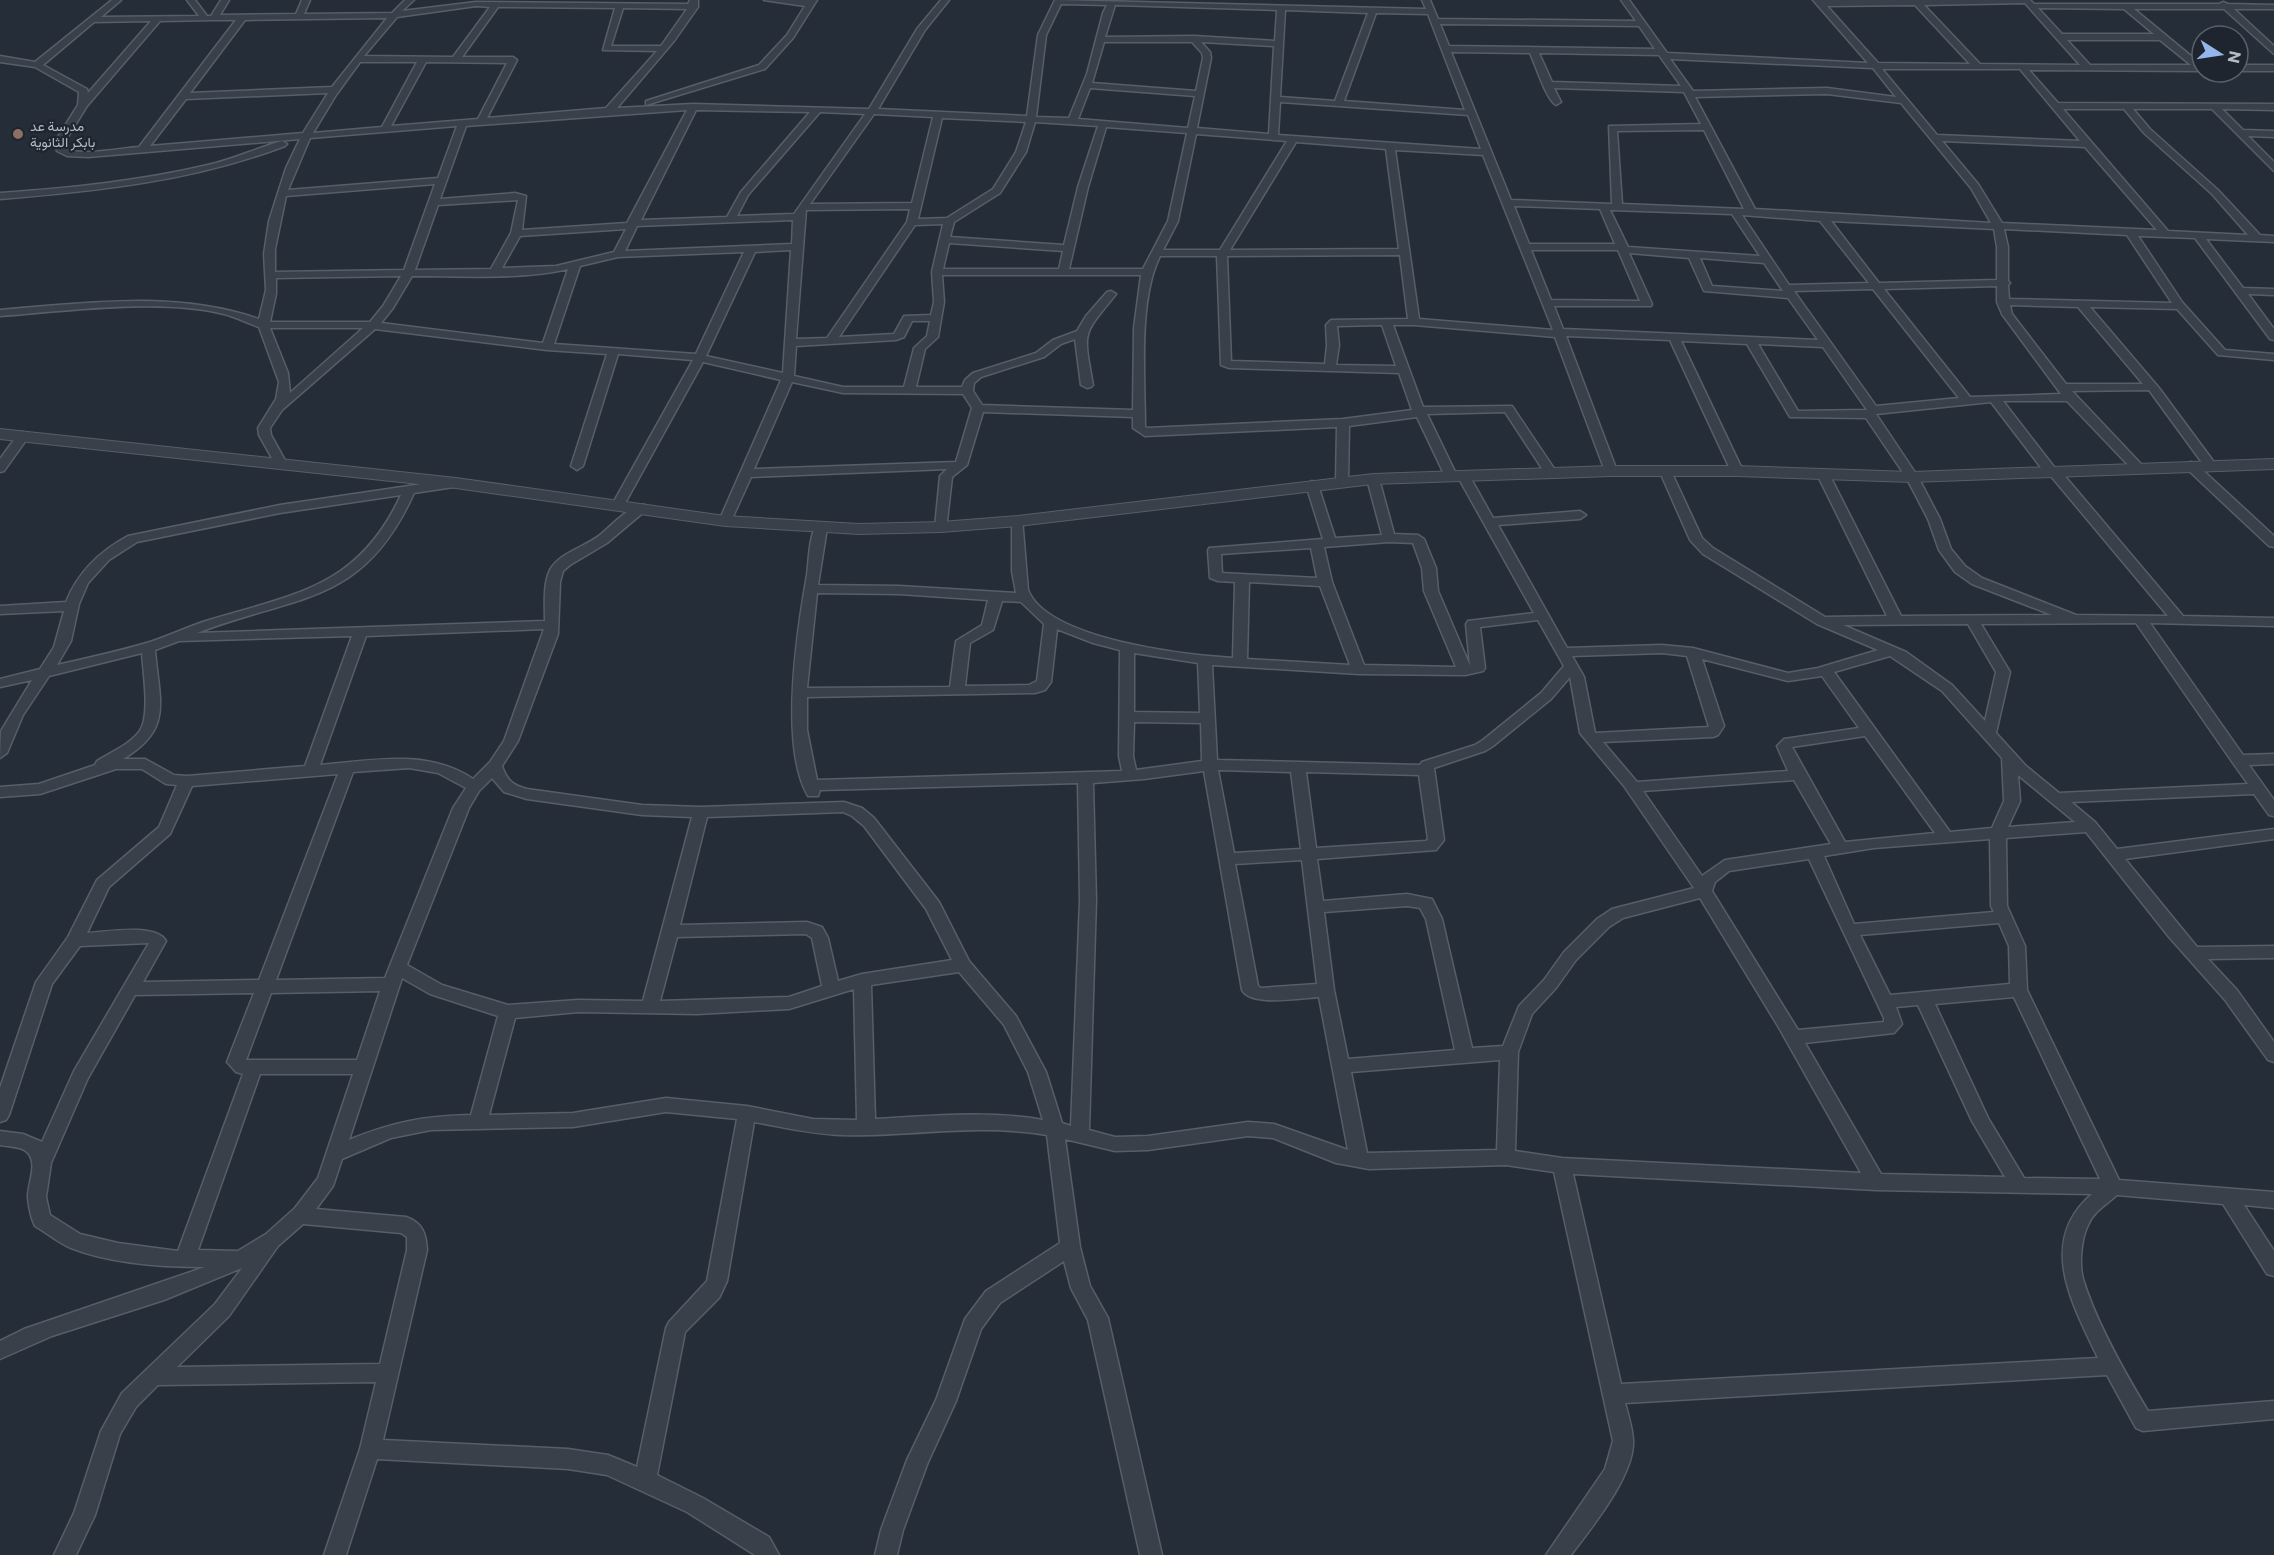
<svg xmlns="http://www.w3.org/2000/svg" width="2274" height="1555" viewBox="0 0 2274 1555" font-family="Commissioner,Vazirmatn,sans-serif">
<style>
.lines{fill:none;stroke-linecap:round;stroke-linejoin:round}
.minor-casing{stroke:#575e67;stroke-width:3}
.tertiary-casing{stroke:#575e67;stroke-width:2}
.minor{fill:#394049;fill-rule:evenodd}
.tertiary{fill:#394049;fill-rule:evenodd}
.education-dot{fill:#8d6e63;stroke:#1e252e;stroke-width:2}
.labels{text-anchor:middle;stroke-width:4.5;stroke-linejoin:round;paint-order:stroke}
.far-poi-label{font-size:14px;fill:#b4bbc4;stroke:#1e252e;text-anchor:start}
</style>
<rect width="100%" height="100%" fill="#252e38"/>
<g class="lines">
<g class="minor-casing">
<path id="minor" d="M 112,0 L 121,0 L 101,17 L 199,16 L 187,0 L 195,0 L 207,16 L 211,16 L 221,0 L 229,0 L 220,15 L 296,14 L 302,0 L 310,0 L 304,14 L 392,13 L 405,0 L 414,0 L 402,11 L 476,2 L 688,4 L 690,0 L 698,0 L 698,7 L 674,41 L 617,108 L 693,104 L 869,109 L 917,29 L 941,0 L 949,0 L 925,30 L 878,109 L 1027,116 L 1038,35 L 1055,0 L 1426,9 L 1422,0 L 1430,0 L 1438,19 L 1636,21 L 1621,0 L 1629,0 L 1667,53 L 1868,63 L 1813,0 L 2030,0 L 2034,4 L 2219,4 L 2223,2 L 2228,4 L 2274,5 L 2274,9 L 2234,9 L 2274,46 L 2274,54 L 2224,9 L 2134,9 L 2202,65 L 2202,71 L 2029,70 L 2058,103 L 2274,104 L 2274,110 L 2222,109 L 2243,130 L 2274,131 L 2274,137 L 2248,136 L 2274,162 L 2274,171 L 2212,109 L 2133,109 L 2150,129 L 2218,190 L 2260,235 L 2274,236 L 2274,242 L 2206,239 L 2243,288 L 2274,289 L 2274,295 L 2248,294 L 2274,329 L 2274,340 L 2270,339 L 2195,238 L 2138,236 L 2182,302 L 2225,350 L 2274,354 L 2274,360 L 2218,355 L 2177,309 L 2090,307 L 2159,388 L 2216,465 L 2210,469 L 2206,468 L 2149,390 L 2072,391 L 2141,464 L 2141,470 L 2133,470 L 2067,401 L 2003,401 L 2054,467 L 2058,468 L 2183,616 L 2274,618 L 2274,626 L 2150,623 L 2243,755 L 2274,754 L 2274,764 L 2249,765 L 2274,800 L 2274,816 L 2269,815 L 2254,794 L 2071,802 L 2095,822 L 2117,849 L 2274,829 L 2274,839 L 2125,859 L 2197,947 L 2274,946 L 2274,958 L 2208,959 L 2237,990 L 2274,1042 L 2274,1062 L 2268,1060 L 2225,1000 L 2169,937 L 2086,832 L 2006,838 L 2007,906 L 2025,946 L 2027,990 L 2119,1180 L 2274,1192 L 2274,1208 L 2244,1205 L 2274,1251 L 2274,1276 L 2267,1274 L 2223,1204 L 2117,1195 C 2107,1204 2093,1212 2088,1225 C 2081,1239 2079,1264 2083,1279 C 2096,1322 2125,1373 2148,1411 L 2274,1401 L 2274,1419 L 2143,1431 L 2136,1428 L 2107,1375 L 1625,1403 C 1628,1414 1632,1427 1633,1439 C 1636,1474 1591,1528 1571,1555 L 1546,1555 L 1605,1469 L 1613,1441 L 1554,1172 L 1506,1165 L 1369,1169 L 1336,1163 L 1273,1138 L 1248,1136 L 1148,1150 L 1115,1151 L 1065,1139 L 1080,1247 L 1090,1286 L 1108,1318 L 1162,1555 L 1140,1555 L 1088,1320 L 1071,1288 L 1064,1261 L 1000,1303 L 981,1329 L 956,1401 L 928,1462 L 903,1530 L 897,1555 L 875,1555 L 881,1530 L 907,1460 L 936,1400 L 965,1319 L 986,1291 L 1060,1243 L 1047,1135 C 977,1123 910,1137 841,1135 C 811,1134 783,1127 754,1122 L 727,1281 L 719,1298 L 685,1332 L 657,1475 L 703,1498 L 769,1537 L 779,1555 L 755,1555 L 687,1512 L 607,1475 L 568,1469 L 377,1459 L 346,1555 L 324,1555 L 360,1449 L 376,1382 L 158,1385 L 136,1407 L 120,1434 L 95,1515 L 76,1555 L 54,1555 L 74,1513 L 101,1431 L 122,1393 L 215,1304 L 242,1268 L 164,1300 L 52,1336 L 0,1359 L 0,1341 L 24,1329 L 205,1267 C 162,1267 112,1264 71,1248 C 59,1243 47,1233 35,1226 C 31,1218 29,1207 28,1198 C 27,1185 39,1163 27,1152 C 21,1146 9,1147 0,1145 L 0,1131 L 23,1134 L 42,1142 L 74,1071 L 149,943 L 80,946 L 52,984 L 9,1115 L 6,1120 L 0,1122 L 0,1088 L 36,982 L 68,937 L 97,880 L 159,827 L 177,785 L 166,784 L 142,769 L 116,769 L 40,794 L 0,797 L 0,787 L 39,784 L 95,765 L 97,761 C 111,752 129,745 139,732 C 151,717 143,672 142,653 L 49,676 L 23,715 L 7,753 L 0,758 L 1,731 L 32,680 L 0,687 L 0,679 L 40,669 L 54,647 L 64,611 L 0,614 L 0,606 L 66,602 C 78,572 100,551 128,536 L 280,505 L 456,479 L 460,480 L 460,486 L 414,493 C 363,606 298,594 197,633 L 545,621 C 545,605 543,584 550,570 C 559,553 585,547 600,535 C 610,527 633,502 645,505 L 645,511 L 607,543 L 570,565 L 563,571 L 560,582 L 558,634 L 518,741 L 502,766 C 507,780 512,785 527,789 L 642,805 L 701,807 L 844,802 L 862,808 L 874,818 L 939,902 L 969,961 L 1016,1016 L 1046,1072 L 1062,1123 L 1071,1126 L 1080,900 L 1078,783 L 820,790 L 818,796 L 808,796 C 779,746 797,631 807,575 C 809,559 809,539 816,525 L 821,524 L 827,528 L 818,585 L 899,586 L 1016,593 L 1012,571 L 1012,521 L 1018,517 L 1022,518 L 1028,590 C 1048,640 1186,655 1233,658 L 1235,582 L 1218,581 L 1210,578 L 1208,551 L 1209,548 L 1323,539 L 1306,485 L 1312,481 L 1318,485 L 1335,538 L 1382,535 L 1367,479 L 1373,475 L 1379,479 L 1394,534 L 1418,535 L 1424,539 L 1436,568 L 1438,591 L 1470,666 L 1466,624 L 1468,621 L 1534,613 L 1458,477 L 1464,473 L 1470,477 L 1493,518 L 1580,511 L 1586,515 L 1580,519 L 1498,525 L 1567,648 L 1662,645 L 1693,648 L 1788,673 L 1818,668 L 1878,650 L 1817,624 L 1703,554 L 1690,540 L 1660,472 L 1666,468 L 1670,469 L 1702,538 L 1713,548 L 1825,617 L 1887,616 L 1817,474 L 1823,470 L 1829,474 L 1901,616 L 2052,615 L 1972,584 L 1955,572 L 1939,550 L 1928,519 L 1906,477 L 1866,418 L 1790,417 L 1747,344 L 1681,341 L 1743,471 L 1737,475 L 1731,471 L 1670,340 L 1566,336 L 1617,471 L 1611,475 L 1605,471 L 1555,337 L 1414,325 L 1393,325 L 1423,407 L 1512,406 L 1557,473 L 1555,476 L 1547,476 L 1505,412 L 1427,414 L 1457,476 L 1451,480 L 1445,476 L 1417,417 L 1349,426 L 1348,482 L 1342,486 L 1336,482 L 1337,427 L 1145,436 L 1133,428 L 1133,417 L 983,412 L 967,465 L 952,477 L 946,530 L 936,530 L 935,527 L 940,476 L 947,469 L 751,477 L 731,521 L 725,525 L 719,521 L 781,380 L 703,362 L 624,505 L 618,509 L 612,505 L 693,360 L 618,354 L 583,466 L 577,470 L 571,466 L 607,354 L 547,350 L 375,329 L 282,410 L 270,428 L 271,435 L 287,464 L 281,468 L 277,467 L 259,435 L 258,428 L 276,399 L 279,382 L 259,327 C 247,323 236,317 224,314 C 160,298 66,311 0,316 L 0,310 C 86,303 176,290 259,319 L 266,290 L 264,254 L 269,221 L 286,168 L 300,139 L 88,157 L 67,156 L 57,151 L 54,143 L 78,105 L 79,92 L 35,67 L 0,62 L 0,56 L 35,62 ZM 2025,3 L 2080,65 L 1980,64 L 1924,5 ZM 1061,4 L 1107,5 L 1103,13 L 1087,74 L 1069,118 L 1036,117 L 1046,35 ZM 1115,5 L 1277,10 L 1275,41 L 1194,36 L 1105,37 ZM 1915,5 L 1970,64 L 1878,63 L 1827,6 ZM 476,6 L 490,7 L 453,57 L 364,56 L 397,17 ZM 498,7 L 615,8 L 603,50 L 657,51 L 606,108 L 487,118 L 517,60 L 513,57 L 462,57 ZM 623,8 L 687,9 L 661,46 L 611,46 ZM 2038,8 L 2124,9 L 2154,34 L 2062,34 ZM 1285,10 L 1368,13 L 1335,101 L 1280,97 ZM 1376,13 L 1428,14 L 1465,110 L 1344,101 ZM 387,18 L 332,87 L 190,93 L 245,20 ZM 214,20 L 236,20 L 139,147 C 121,148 80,157 64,148 L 64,143 L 87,106 L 160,21 ZM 151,21 L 88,93 L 87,89 L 43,65 L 94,22 ZM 1440,24 L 1639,26 L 1655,49 L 1449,46 ZM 2067,40 L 2160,40 L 2191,65 L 2090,65 ZM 1104,42 L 1192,42 L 1202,53 L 1203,58 L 1196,91 L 1092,83 ZM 1201,42 L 1274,46 L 1269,134 L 1197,128 L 1211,58 L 1210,52 ZM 1451,52 L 1530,53 C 1536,66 1546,99 1556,105 L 1561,102 L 1554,88 L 1684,92 L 1701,124 L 1609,126 L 1612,204 L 1511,200 ZM 1539,53 L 1659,55 L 1681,86 L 1552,82 ZM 1670,59 L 1873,68 L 1896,97 L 1827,88 L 1693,91 ZM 360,62 L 417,62 L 382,127 L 313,133 L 336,95 ZM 426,62 L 507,63 L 478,119 L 391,126 ZM 1882,69 L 2020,69 L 2080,141 L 1937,135 ZM 1090,88 L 1195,96 L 1188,128 L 1078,119 ZM 328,93 L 303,133 L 150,146 L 186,99 ZM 1827,94 L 1901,103 L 1971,188 L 1991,223 L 1755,209 L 1695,97 ZM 1280,102 L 1468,115 L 1481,149 L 1278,135 ZM 2063,109 L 2124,109 L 2144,133 L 2212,194 L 2248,235 L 2168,231 ZM 687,110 L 627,223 L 522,230 L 526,196 L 515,193 L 440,199 L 466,126 ZM 696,110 L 810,112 L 741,192 L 727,217 L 641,220 ZM 820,112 L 865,114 L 794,214 L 737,216 L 748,195 ZM 874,114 L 933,117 L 912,203 L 810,204 ZM 942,118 L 1026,122 L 1016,152 L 993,189 L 947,218 L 918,219 ZM 1035,122 L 1098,126 L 1078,187 L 1064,245 L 950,237 L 954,222 L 1000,193 L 1026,152 ZM 457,126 L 438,178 L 288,190 L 310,138 ZM 1106,127 L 1187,133 L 1168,221 L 1143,269 L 1069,269 L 1088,187 ZM 1704,130 L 1744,209 L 1622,204 L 1617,131 ZM 1196,134 L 1287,141 L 1220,250 L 1163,250 L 1178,221 ZM 1942,141 L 2085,147 L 2157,230 L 2002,223 L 1978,184 ZM 1296,142 L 1386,149 L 1399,249 L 1230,250 ZM 1395,150 L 1483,155 L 1553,330 L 1419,319 ZM 435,184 L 404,270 L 275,272 L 275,249 L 286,196 ZM 518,200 L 511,233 L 491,269 L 415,270 L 438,205 ZM 1514,206 L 1600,209 L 1615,244 L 1529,244 ZM 910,209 L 907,222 L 827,338 L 796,339 L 806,210 ZM 1610,210 L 1732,214 L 1760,256 L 1628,247 ZM 1742,215 L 1820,221 L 1869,283 L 1789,285 ZM 793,220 L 792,244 L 625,251 L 637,226 ZM 1831,221 L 1994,229 L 1997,247 L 1997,280 L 1879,283 ZM 943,224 L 932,272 L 934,302 L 931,315 L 904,316 L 894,334 L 839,337 L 915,225 ZM 626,229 L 614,252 L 556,266 L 502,268 L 520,236 ZM 2004,229 L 2127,235 L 2172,303 L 2009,299 L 2008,285 L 2010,283 L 2008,281 L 2008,247 ZM 949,243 L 1063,251 L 1059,269 L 943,269 ZM 791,250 L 783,373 L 706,356 L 755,252 ZM 1531,250 L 1618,250 L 1640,301 L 1551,300 ZM 744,252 L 696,354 L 554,344 L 580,266 L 618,257 ZM 1629,253 L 1689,258 L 1704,291 L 1788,298 L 1818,340 L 1563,329 L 1554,306 L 1651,306 L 1652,304 ZM 1400,255 L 1408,319 L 1331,320 L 1326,325 L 1327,345 L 1325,364 L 1231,361 L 1227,256 ZM 1160,256 L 1217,256 L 1221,365 L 1229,368 L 1399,373 L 1412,410 L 1343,419 L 1147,428 L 1145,427 C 1145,377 1138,300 1160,256 ZM 1700,258 L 1764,263 L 1783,291 L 1712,286 ZM 568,269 L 543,343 L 381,323 L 393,308 L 412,276 C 460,276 523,280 568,269 ZM 942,275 L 1141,275 L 1134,328 L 1133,410 L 982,405 L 973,391 L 974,383 L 981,377 L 1044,357 L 1061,344 L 1075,339 L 1081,385 L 1087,388 L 1091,387 L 1093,385 C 1083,329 1082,337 1116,294 L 1111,291 L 1107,292 L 1086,316 L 1077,331 L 1053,340 L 1036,353 L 973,373 L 965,380 L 962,387 L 916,387 L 925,349 L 938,337 L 944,302 ZM 401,276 L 383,306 L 370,322 L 270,322 L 276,294 L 276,278 ZM 1997,286 L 1997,302 L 2002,314 L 2061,394 L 1970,397 L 1884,289 ZM 1873,289 L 1959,398 L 1876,406 L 1794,291 ZM 2010,305 L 2078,307 L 2143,384 L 2066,384 L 2012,314 ZM 912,321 L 930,321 L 927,336 L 914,348 L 904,387 L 843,387 L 794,376 L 796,346 L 896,340 L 904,337 ZM 1382,325 L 1396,366 L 1336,365 L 1339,345 L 1337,326 ZM 270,328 L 363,328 L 290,393 L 288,373 ZM 1758,344 L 1823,347 L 1867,410 L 1798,411 ZM 792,382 L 843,393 L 963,394 L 972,408 L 956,462 L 754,469 ZM 1991,402 L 2046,474 L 2050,475 L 2168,616 L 2076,615 L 1982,578 L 1965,566 L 1951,549 L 1940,519 L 1918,477 L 1876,414 ZM 401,495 C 358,588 295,594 206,621 C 187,627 169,636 150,642 C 120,651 88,658 57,665 L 71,641 L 79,604 L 88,583 L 109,560 L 137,542 L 280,513 ZM 1389,542 L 1413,543 L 1422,568 L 1424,591 L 1456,667 L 1364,665 L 1332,582 L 1324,547 ZM 1311,548 L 1317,578 L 1222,573 L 1221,554 ZM 1249,582 L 1320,586 L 1350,665 L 1247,659 ZM 817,593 L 899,594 L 988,600 L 982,625 L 956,641 L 950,687 L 807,688 ZM 1002,601 L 1021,602 L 1044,624 L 1037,681 L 1029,685 L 965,686 L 970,643 L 993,630 ZM 1538,620 L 1564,666 L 1541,693 L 1483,740 L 1475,745 L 1422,762 L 1420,765 L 1217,760 L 1212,665 L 1359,674 L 1465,675 L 1483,671 L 1485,668 L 1480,627 ZM 2136,623 L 2233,763 L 2248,784 L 2059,793 L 2026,766 L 1996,733 L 2010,672 L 1981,624 ZM 1968,624 L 1996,672 L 1985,721 L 1952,685 L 1906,652 L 1843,625 ZM 544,629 L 504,741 L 490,762 L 473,779 C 427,748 371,761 320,765 L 366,636 ZM 1057,629 L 1093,643 L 1120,650 L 1119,756 L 1122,771 L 817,780 L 807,730 L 807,697 L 1035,693 L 1045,690 L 1051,682 ZM 352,636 L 305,766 L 187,776 L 174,775 L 145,759 L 123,759 C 174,729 159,701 155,650 L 179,641 ZM 1134,653 L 1198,663 L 1200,713 L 1134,712 ZM 1662,653 L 1687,656 L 1709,727 L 1595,733 L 1584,677 L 1572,656 ZM 1890,656 L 1942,691 L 2002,758 L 2004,801 L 1992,828 L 1950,832 L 1834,672 ZM 1702,659 L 1788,681 L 1822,676 L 1859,728 L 1784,739 L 1777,746 L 1788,771 L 1637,782 L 1603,742 L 1713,737 L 1718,735 L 1724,726 ZM 1570,677 L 1580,733 L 1624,786 L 1694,888 L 1612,909 L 1597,919 L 1564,952 L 1544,980 L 1519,1006 L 1503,1046 L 1472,1048 L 1442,919 L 1432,899 L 1407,894 L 1323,901 L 1317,859 L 1436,850 L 1444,840 L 1434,768 L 1485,751 L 1493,746 L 1551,699 ZM 1134,722 L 1201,723 L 1202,761 L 1136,770 L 1133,756 ZM 1865,736 L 1935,833 L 1845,842 L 1792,747 ZM 409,768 L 438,773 L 466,788 L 453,808 L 385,978 L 276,980 L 353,772 ZM 1218,770 L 1291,772 L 1301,849 L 1234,853 ZM 1204,771 L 1242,990 C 1251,1007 1301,998 1319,997 L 1348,1150 L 1274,1124 L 1248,1122 L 1148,1136 L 1115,1137 L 1089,1130 L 1096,900 L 1093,783 L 1144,779 ZM 1306,772 L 1419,775 L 1428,839 L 1426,841 L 1316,848 ZM 338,774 L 259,980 L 143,982 L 166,941 C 156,923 106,932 87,933 L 109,887 L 170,834 L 192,786 ZM 2018,775 L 2075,822 L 2008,827 L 2020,801 ZM 492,778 L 504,792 L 527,799 L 642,815 L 692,817 L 643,1001 L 578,1000 L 508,1005 L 442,985 L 407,965 L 469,808 L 479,791 ZM 1794,780 L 1831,844 L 1725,860 L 1702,876 L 1643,791 ZM 843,812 L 852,816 L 864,826 L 926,909 L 952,960 L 862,974 L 838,981 L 828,938 L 822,927 L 807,922 L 680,925 L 707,817 ZM 1990,839 L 1991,906 L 1994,912 L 1854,924 L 1824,856 L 1874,848 ZM 1809,859 L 1884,1018 L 1884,1022 L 1798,1030 L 1712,891 L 1715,882 L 1729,871 ZM 1302,860 L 1317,984 L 1261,988 L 1258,986 L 1235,864 ZM 1700,898 L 1778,1026 L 1861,1173 L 1562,1158 L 1515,1151 L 1518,1052 L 1532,1014 L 1556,988 L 1576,960 L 1609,927 L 1623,918 ZM 1407,906 L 1420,908 L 1426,919 L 1455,1050 L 1348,1059 L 1334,990 L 1324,912 ZM 1999,923 L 2009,946 L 2010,984 L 1890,995 L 1860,935 ZM 806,934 L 812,938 L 822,986 L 789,997 L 660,1001 L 677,937 ZM 959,972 L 1004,1025 L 1028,1072 L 1043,1120 C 987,1110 931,1116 875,1119 L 871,985 ZM 402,978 L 430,994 L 498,1016 L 471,1115 C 424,1116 392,1122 349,1140 ZM 854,989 L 857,1120 L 813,1119 L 747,1106 L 666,1098 L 573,1113 L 489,1115 L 515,1018 L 578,1012 L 697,1014 L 789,1009 ZM 380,991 L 357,1060 L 246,1060 L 271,993 ZM 254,993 L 227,1062 L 236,1072 L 243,1074 L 178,1251 L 118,1243 L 80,1234 L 50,1215 L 46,1197 L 51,1163 L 88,1078 L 135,995 ZM 2014,997 L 2100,1179 L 2024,1178 L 1988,1118 L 1935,1004 ZM 1918,1005 L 1972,1121 L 2005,1177 L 1881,1174 L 1805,1043 L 1894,1033 L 1902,1024 L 1896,1007 ZM 1500,1060 L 1497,1150 L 1367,1153 L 1351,1072 ZM 260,1074 L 353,1074 L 318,1178 L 295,1208 L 266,1234 L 238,1251 L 198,1250 ZM 666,1112 L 737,1119 L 707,1281 L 669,1322 L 666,1328 L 637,1467 L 608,1455 L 568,1449 L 383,1440 L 427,1250 C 426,1234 423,1223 406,1217 L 316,1209 L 333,1186 L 342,1159 L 391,1138 L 431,1130 L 573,1127 ZM 1573,1174 L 1876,1190 L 2092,1194 C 2036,1242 2073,1305 2098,1358 L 1621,1384 ZM 303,1224 L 401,1233 L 407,1237 L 407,1250 L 380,1364 L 177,1367 L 229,1316 L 278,1246 Z
M 764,0 L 817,0 L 793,38 L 765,69 L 646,105 L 646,101 L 759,65 L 787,35 L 805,6 Z
M 2238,65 L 2274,65 L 2274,71 L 2238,71 Z
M 282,141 L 287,144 L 285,146 C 193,181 98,191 0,199 L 0,193 C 70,188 140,181 208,165 C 234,159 257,148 282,141 Z
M 23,432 L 29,436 L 4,471 L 0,472 L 0,459 L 19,433 Z
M 2191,462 L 2195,463 L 2274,536 L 2274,547 L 2269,546 L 2187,469 L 2187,463 Z"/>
</g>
<g class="tertiary-casing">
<path id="tertiary" d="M 0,429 L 456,478 L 725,516 L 859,524 L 941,522 L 1018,516 L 1373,474 L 1611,466 L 1737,466 L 1912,472 L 2274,459 L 2274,469 L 1912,482 L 1737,476 L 1611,476 L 1373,484 L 1018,526 L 941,532 L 859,534 L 725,526 L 456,488 L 0,439 Z"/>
</g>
<use href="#minor" class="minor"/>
<use href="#tertiary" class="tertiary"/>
</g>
<circle class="education-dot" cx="18" cy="134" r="6"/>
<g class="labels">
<g class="far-poi-label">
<text x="30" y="131">مدرسة عد<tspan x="30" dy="16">بابكر الثانوية</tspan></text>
</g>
</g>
<g transform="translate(2220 54) rotate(102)"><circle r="28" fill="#1e252e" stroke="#5a616a" stroke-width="1.5"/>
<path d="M0-4.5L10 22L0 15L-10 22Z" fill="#94b6ea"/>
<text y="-9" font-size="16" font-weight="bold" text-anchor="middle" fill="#b4bbc4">N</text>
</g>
</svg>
